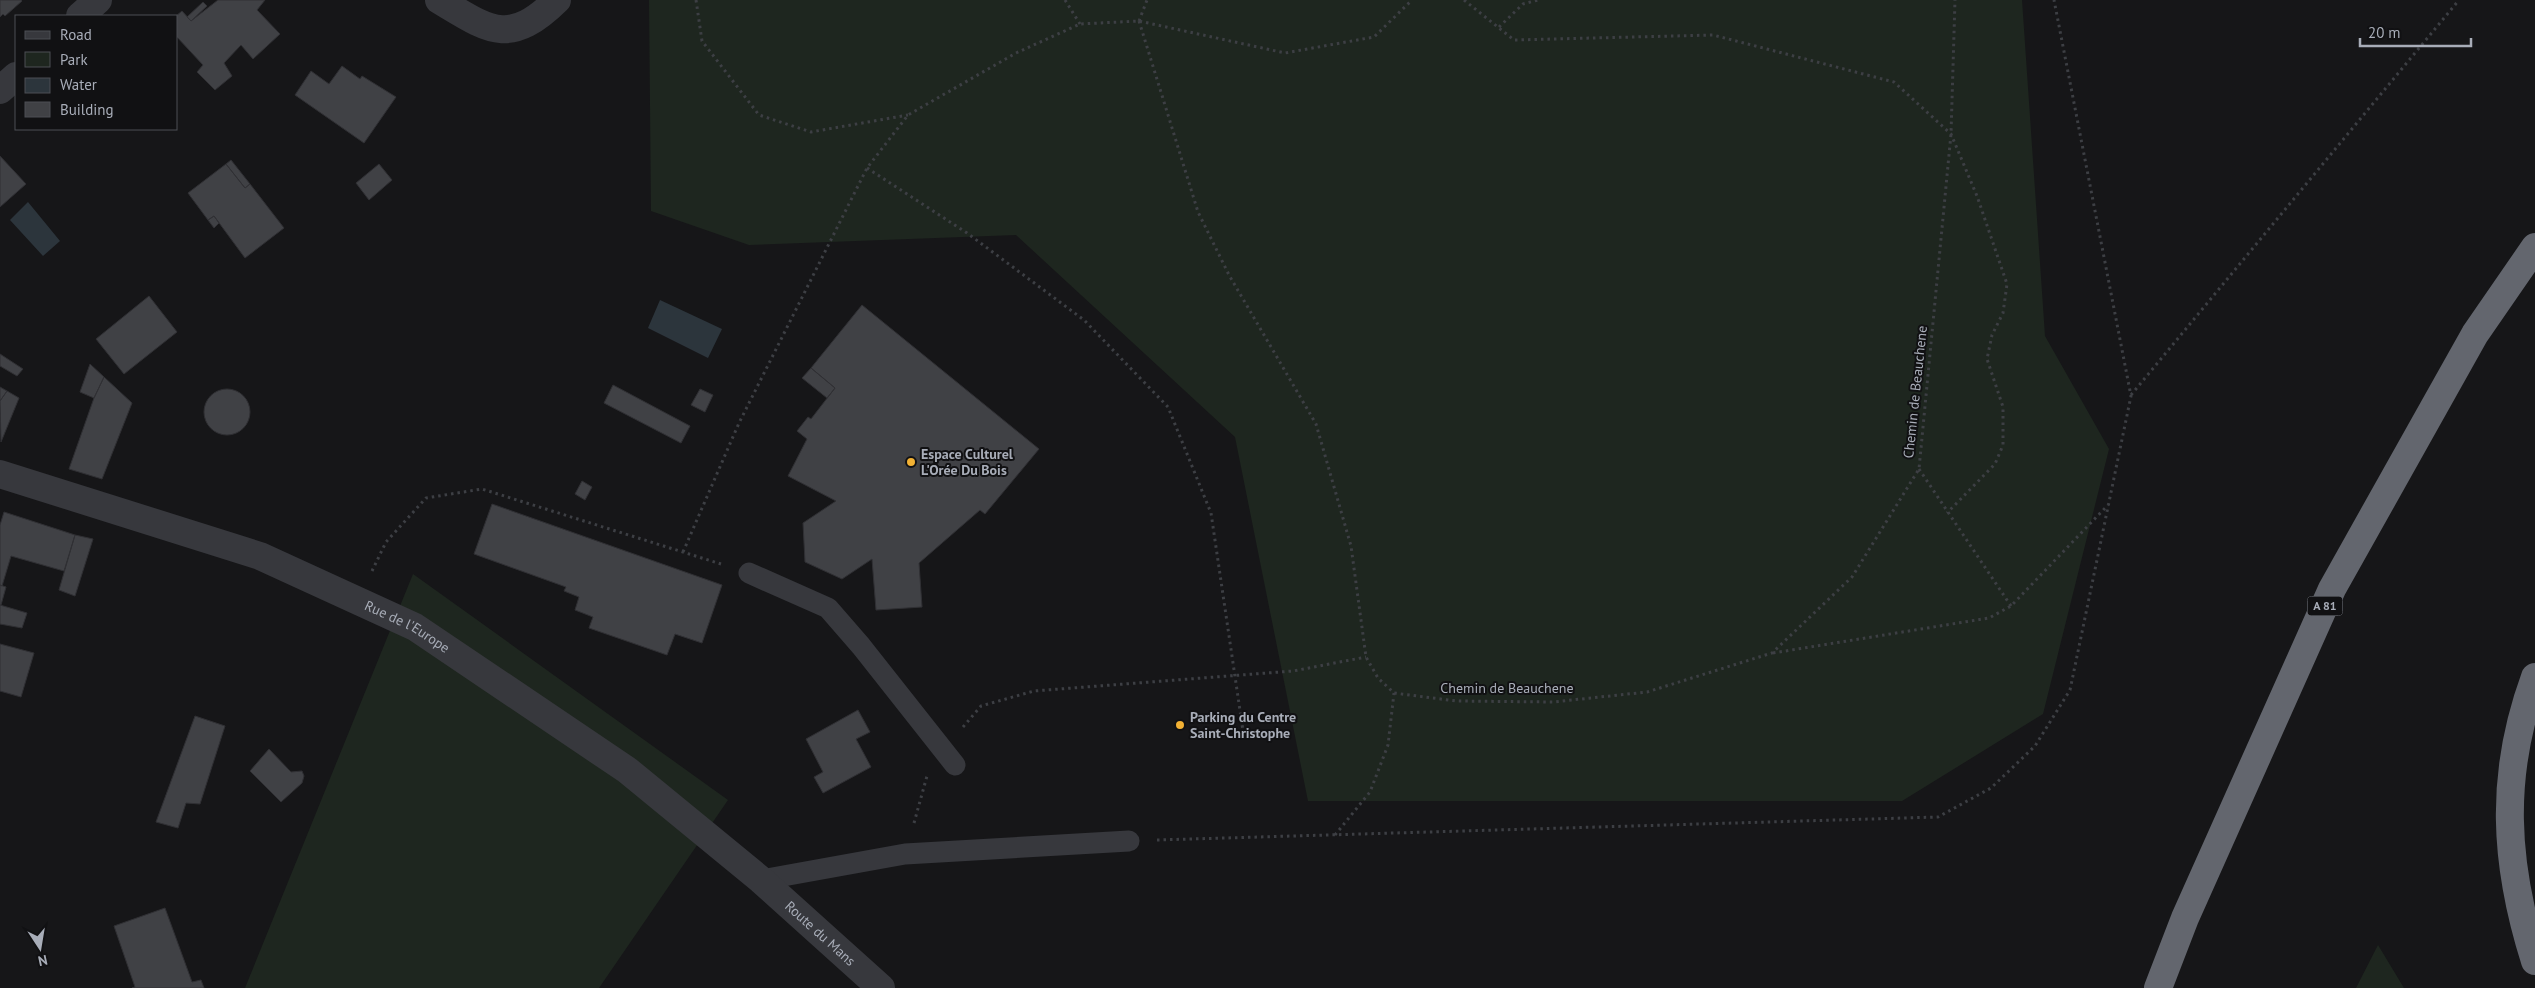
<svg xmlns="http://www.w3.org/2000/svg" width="2535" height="988" viewBox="0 0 2535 988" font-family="'PT Sans',sans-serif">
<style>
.green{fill:#1e261f}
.water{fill:#2c353c}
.building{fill:#404145;stroke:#303034}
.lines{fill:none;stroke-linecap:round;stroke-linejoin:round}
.path{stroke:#3d3f44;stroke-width:3;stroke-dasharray:2.5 4;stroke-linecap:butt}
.service{stroke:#37383d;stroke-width:21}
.minor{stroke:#37383d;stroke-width:28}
.tertiary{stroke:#37383d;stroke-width:28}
.motorway{stroke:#63666e;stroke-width:28}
.poi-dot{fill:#f2b134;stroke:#111113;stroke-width:2}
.labels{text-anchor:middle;stroke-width:4;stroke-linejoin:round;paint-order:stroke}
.shield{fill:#111113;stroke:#7b7e86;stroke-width:1}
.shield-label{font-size:12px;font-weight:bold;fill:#a8adb8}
.street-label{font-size:14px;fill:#a8adb8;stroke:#111113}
.poi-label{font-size:14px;font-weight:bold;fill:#a8adb8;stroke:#111113;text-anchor:start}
</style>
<rect width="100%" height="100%" fill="#161618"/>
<path class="green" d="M 649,0 L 2022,0 L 2045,336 L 2109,449 L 2043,714 L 1902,801 L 1308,801 L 1235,437 L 1016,235 L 749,245 L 651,211 Z
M 413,574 L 728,800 L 599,988 L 245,988 Z
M 2378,945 L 2404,988 L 2356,988 Z"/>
<path class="water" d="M 28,202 L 60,241 L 43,256 L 10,220 Z
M 660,300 L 722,329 L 708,358 L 648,328 Z"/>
<path class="building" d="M 0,0 L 21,0 L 22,1 L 5,16 L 3,14 L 0,17 Z
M 218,0 L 265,0 L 257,10 L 280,34 L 253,59 L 241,45 L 224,63 L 232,76 L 215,90 L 197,72 L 203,65 L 176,36 L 176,16 L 182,11 L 191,21 Z
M 203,2 L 207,6 L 191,21 L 187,17 Z
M 342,66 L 360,79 L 362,76 L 396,97 L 364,143 L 295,95 L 311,71 L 329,84 Z
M 0,156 L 26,184 L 0,207 Z
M 231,160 L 250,184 L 245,188 L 226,164 Z
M 226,164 L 245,188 L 250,184 L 284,228 L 245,258 L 214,216 L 208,220 L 188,193 Z
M 379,164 L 392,180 L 369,200 L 356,183 Z
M 214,216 L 219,223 L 214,228 L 208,220 Z
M 149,296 L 177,332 L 124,374 L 96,339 Z
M 862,305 L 1039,449 L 985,514 L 980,510 L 919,563 L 922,607 L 876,610 L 872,559 L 842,579 L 805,562 L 803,523 L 836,501 L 788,476 L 807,439 L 797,431 L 808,417 L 811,419 L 835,388 L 811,368 Z
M 0,354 L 23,369 L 17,376 L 0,366 Z
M 90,364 L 104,377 L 94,398 L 80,392 Z
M 811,368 L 835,388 L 827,398 L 802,378 Z
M 104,377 L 132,403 L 102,479 L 69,469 L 94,398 Z
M 613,385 L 690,426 L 681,443 L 604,403 Z
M 0,387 L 7,391 L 0,401 Z
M 700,389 L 713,395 L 705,412 L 691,405 Z
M204 412a23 23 0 1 1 46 0a23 23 0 1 1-46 0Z
M 7,391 L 19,398 L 1,442 L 0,401 Z
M 582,481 L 592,487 L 585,500 L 575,494 Z
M 492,504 L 722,585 L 702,643 L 675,634 L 667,655 L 589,628 L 593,617 L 575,610 L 579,597 L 564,591 L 566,587 L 474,554 Z
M 4,512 L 75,535 L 64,571 L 11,556 L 2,586 L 0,585 L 0,525 Z
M 75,535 L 93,539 L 75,596 L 59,590 Z
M 0,585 L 6,587 L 1,605 L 0,605 Z
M 0,605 L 27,613 L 22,628 L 0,624 Z
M 0,644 L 34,653 L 21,697 L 0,691 Z
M 858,710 L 870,732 L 856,739 L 871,767 L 823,793 L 814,777 L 823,772 L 806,739 Z
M 195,716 L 225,726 L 200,804 L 186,803 L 178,828 L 156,822 Z
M 269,749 L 291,772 L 302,771 L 304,776 L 302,783 L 281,802 L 250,771 Z
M 165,908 L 192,982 L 201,980 L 204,988 L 132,988 L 135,987 L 114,926 Z"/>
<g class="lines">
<path class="path" d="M 696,0 L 702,41 L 759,115 L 811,132 L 908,115
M 1065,0 L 1080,24
M 1464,0 L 1514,40 L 1713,35 L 1894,82 L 1951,134 L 1977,196 L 2007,284 L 2003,313 L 1992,335 L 1987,359 L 2003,407 L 2003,445 L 1995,464 L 1947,513
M 1139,21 L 1198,212 L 1229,275 L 1316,424 L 1351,546 L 1366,657 L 1378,678 L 1394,693 L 1456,701 L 1553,702 L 1647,692 L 1772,653 L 1852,577 L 1919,469 L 1951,134 L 1955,0
M 1139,21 L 1147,0
M 1499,27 L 1523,4 L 1538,0
M 867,168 L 967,233 L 1084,320 L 1168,407 L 1211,513 L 1243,731
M 2131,395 L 2459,0
M 1919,469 L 2011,606
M 683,552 L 739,423 L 867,168 L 908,115 L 1016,53 L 1080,24 L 1139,21 L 1285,53 L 1374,37 L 1412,0
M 372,571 L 386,542 L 426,498 L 482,489 L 721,564
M 1773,653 L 1989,618 L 2011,606 L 2108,505
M 963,727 L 981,706 L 1034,691 L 1293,671 L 1366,657
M 914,823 L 927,776
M 1335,835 L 1370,792 L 1388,745 L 1394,693
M 1157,840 L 1938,817 L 1991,788 L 2035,746 L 2070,690 L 2131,396 L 2054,0"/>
<path class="service" d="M 749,573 L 828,608 L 861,646 L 955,765
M 761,880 L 905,854 L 1129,841"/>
<path class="minor" d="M 439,0 C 489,30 509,47 557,0
M 80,16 L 98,0
M 0,90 L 16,76"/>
<path class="tertiary" id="s1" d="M 0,474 L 260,556 L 415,627 L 627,770 L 761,880 L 881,988"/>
<path class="motorway" d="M 2535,677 C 2499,775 2504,863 2535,961
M 2158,988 L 2185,918 L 2332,589 L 2475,334 L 2535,247"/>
</g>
<g class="poi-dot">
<circle cx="911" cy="462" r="5"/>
<circle cx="1180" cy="725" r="5"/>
</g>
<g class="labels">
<rect class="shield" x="2307.5" y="596.5" width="35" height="19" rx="4"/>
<g class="shield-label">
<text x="2325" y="610">A 81</text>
</g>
<g class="street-label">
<text transform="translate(1915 392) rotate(-84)" y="5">Chemin de Beauchene</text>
<text dy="5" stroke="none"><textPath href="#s1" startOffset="436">Rue de l'Europe</textPath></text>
<text x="1507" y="693">Chemin de Beauchene</text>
<text dy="5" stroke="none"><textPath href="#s1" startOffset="952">Route du Mans</textPath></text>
</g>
<g class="poi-label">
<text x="921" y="459">Espace Culturel<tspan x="921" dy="16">L'Orée Du Bois</tspan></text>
<text x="1190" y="722">Parking du Centre<tspan x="1190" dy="16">Saint-Christophe</tspan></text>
</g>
</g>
<rect x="15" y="15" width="162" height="115" fill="#111113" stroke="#4d4f55"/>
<rect x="25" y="31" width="25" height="8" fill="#37383d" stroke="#4d4f55"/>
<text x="60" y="40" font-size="15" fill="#a8adb8">Road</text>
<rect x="25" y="52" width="25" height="15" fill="#1e261f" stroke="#4d4f55"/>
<text x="60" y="65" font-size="15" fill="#a8adb8">Park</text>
<rect x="25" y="78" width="25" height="15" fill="#2c353c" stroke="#4d4f55"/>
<text x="60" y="90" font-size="15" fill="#a8adb8">Water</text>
<rect x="25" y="102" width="25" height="15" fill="#404145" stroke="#4d4f55"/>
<text x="60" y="115" font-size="15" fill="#a8adb8">Building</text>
<g transform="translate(40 948) rotate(168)" stroke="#111113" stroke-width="4" paint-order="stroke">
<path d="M0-4L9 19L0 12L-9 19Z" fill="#a8adb8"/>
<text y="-8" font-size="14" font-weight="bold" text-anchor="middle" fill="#a8adb8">N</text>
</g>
<path d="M2360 38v8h111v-8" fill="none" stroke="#a8adb8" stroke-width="2.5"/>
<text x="2368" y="38" font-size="15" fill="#a8adb8" stroke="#111113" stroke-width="4" paint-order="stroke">20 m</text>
</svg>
